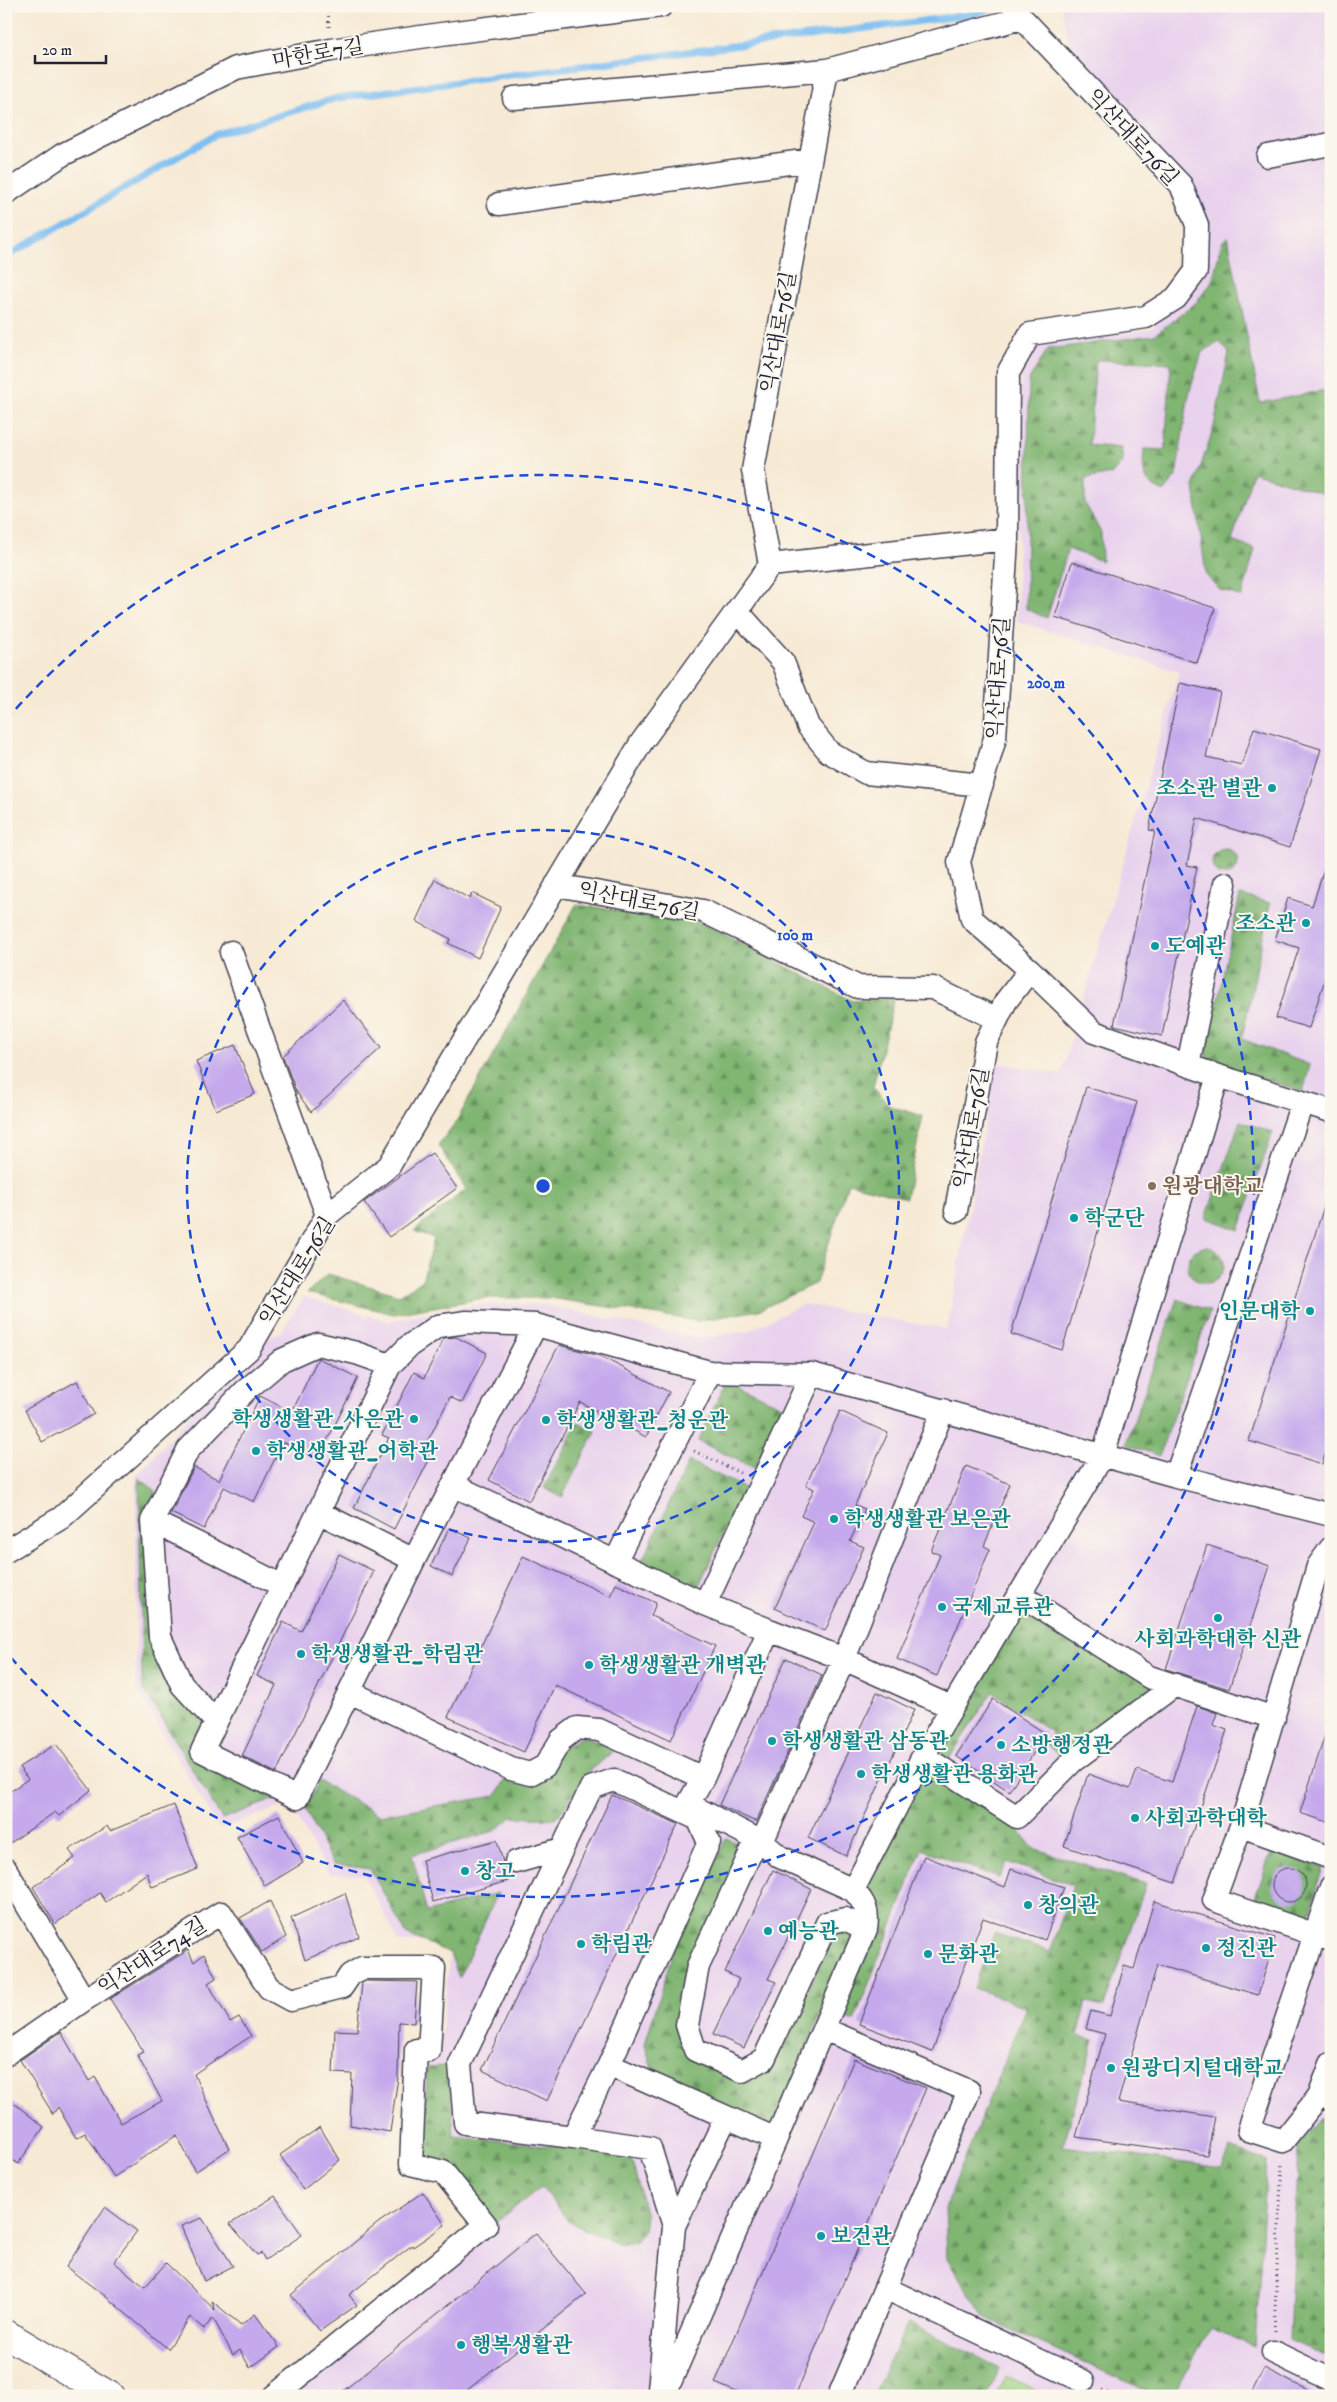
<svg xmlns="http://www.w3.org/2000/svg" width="1337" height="2402" viewBox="0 0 1337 2402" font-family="'IM FELL DW Pica','Noto Serif KR',serif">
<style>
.built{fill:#e9d2ed}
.forest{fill:url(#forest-firs);stroke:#516c56}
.garden{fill:#a0d384;stroke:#617a60}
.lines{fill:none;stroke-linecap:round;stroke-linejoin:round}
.stream{stroke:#7cbef2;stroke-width:7}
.building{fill:#c5a9ec}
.minor-casing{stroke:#424052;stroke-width:25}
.major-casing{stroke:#424052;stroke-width:30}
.path{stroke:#424052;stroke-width:3;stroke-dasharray:1 4;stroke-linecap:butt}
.minor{stroke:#fff;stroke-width:22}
.major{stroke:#fff;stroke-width:28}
.ring{fill:none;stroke:#1d4ed8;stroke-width:2.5;stroke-dasharray:9 6}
.culture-dot{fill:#0f9aa8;stroke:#fbf7ec;stroke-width:2}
.education-dot{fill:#8d6e63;stroke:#fbf7ec;stroke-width:2}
.labels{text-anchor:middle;stroke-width:4;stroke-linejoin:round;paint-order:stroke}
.street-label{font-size:21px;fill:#22223b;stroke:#fbf7ec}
.culture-label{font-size:21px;font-weight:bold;fill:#0d838f;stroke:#fbf7ec;text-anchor:start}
.education-label{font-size:21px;font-weight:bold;fill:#785e54;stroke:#fbf7ec;text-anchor:start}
.centre{fill:#1d4ed8;stroke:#fbf7ec;stroke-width:2.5}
.ring-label{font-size:15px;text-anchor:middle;font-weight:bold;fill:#1d4ed8;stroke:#fbf7ec;stroke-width:4;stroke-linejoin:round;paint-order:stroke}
</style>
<defs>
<pattern id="forest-firs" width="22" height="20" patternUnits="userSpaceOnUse" patternTransform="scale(1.25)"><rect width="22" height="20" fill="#80b572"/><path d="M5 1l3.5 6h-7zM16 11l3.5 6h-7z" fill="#68935f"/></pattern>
</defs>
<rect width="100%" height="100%" fill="#fbf7ec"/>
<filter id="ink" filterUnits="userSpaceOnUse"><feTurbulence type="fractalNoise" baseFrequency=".02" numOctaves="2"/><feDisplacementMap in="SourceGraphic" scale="10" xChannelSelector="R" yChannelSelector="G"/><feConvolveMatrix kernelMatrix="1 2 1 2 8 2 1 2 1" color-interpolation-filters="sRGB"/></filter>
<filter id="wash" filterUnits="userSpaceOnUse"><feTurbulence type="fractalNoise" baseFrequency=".0096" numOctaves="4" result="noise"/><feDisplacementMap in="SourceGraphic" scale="20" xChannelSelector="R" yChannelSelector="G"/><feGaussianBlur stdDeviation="1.12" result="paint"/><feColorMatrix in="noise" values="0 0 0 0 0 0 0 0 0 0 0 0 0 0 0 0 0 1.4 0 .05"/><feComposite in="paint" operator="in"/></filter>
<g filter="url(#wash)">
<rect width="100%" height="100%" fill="#f7ead5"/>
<path class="built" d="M 1061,6 L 1331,6 L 1331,2396 L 277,2396 L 495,2223 L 416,2160 L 421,2056 L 439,2056 L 451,1942 L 399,1942 L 364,1875 L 329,1874 L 289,1804 L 219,1829 L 136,1688 L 136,1476 L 249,1349 L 281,1332 L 304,1297 L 388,1321 L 478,1304 L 545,1305 L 698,1338 L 746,1332 L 803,1304 L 947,1329 L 996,1063 L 1061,1075 L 1179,672 L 1017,621 L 1021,374 L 1037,343 L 1151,329 L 1203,276 L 1206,227 L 1073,60 Z"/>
<path class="forest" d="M 1228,237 L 1260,403 L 1331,389 L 1331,496 L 1253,472 L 1232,541 L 1255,549 L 1242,597 L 1220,590 L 1206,575 L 1194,487 L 1214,426 L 1229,353 L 1220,342 L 1202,352 L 1189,394 L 1176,476 L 1164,492 C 1142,483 1142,470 1144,449 L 1165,450 L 1171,363 L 1096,360 L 1089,445 L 1121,448 L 1123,461 L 1112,474 L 1085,479 L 1085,503 L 1101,533 L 1102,561 L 1068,549 L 1047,618 L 1026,609 L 1029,380 L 1048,349 L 1154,335 L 1196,303 L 1212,282 L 1222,242 Z
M1212 862a13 13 0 1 1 26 0a13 13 0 1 1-26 0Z
M 1240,895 L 1270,903 L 1242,1039 L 1310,1065 L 1303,1092 L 1205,1059 Z
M 576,905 L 696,920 L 853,1001 L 894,999 L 873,1087 L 890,1106 L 923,1116 L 906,1198 L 848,1183 L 816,1283 L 759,1310 L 697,1321 L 550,1298 L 485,1298 L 394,1314 L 307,1293 L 328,1274 L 399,1295 L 422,1281 L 434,1238 L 414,1231 L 466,1189 L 438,1145 L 456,1122 Z
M 1240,1121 L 1273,1132 L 1239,1230 L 1206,1218 Z
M1188 1265a18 18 0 1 1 36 0a18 18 0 1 1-36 0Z
M 1177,1299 L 1210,1311 L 1159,1456 L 1126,1444 Z
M 727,1380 L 784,1407 L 754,1468 L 698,1441 Z
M 578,1422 L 596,1431 L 562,1497 L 544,1488 Z
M 689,1461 L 745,1488 L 698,1587 L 642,1561 Z
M 139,1478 L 156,1491 L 153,1642 L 204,1724 L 191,1753 L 278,1798 L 222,1819 L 142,1686 Z
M 1022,1604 L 1162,1687 L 1065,1759 L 1045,1744 L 1052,1733 L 992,1692 L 947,1762 L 932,1753 Z
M 580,1737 L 612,1745 L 611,1754 L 590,1770 L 556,1819 L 512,1817 L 494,1831 L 412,1855 L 427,1912 L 498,1893 L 459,1978 L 450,1953 L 406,1934 L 370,1869 L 333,1864 L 305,1809 L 319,1781 L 379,1815 L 496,1796 L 507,1777 L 569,1745 Z
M 926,1766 L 1013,1823 L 1033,1848 L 1146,1884 L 1104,2006 L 1086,2002 L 1077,2036 L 1094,2040 L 1063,2146 L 1222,2168 L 1230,2149 L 1267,2161 L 1255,2347 L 1210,2328 L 1173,2396 L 1157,2396 L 984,2317 L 947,2258 L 945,2208 L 1026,2007 L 974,1988 L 994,1933 L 1050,1952 L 1073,1885 L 1007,1862 L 999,1878 L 922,1849 L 854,2021 L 838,2015 L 860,1891 Z
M 726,1838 L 744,1846 L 678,2025 L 742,2081 L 773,2065 L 835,1933 L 844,1930 L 856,1935 L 771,2127 L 653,2073 L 645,2044 L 671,1957 Z
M 1272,1849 L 1324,1867 L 1307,1919 L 1254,1901 Z
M 449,2066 L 454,2136 L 611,2152 L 632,2160 L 646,2216 L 644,2231 L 634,2242 L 620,2245 L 569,2222 L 541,2187 L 495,2223 L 424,2162 L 427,2067 Z
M 1325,2114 L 1331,2115 L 1331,2359 L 1289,2340 L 1298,2146 Z
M 908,2323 L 1000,2368 L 987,2396 L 873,2396 Z"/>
<path class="garden" d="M 1006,2376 L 1048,2396 L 996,2396 Z"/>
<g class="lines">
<path class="stream" d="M 6,257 L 217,134 L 337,98 L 975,14 L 994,6"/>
</g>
<g id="blocks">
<path class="building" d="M 1072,562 L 1215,608 L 1197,663 L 1055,617 Z
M 1180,683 L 1220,692 L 1206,757 L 1242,765 L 1254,728 L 1321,749 L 1290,847 L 1197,818 L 1187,865 L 1197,867 L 1162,1036 L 1114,1025 L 1155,831 L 1149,830 Z
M 1327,861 L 1331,862 L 1331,961 L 1309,1028 L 1276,1018 L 1299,948 L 1275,940 L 1288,898 L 1312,906 Z
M 435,879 L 470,899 L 472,893 L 501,907 L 478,958 L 448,943 L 451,939 L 416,921 Z
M 343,1000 L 381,1048 L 311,1112 L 296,1091 L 283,1056 Z
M 235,1045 L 255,1094 L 216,1110 L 196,1061 Z
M 1086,1087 L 1137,1102 L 1062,1350 L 1011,1334 Z
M 432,1153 L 457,1188 L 389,1237 L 364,1202 Z
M 1327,1197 L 1331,1197 L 1331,1438 L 1322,1464 L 1249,1441 Z
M 456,1337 L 487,1353 L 462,1403 L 450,1397 L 424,1448 L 433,1452 L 394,1529 L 354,1508 L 389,1438 L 382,1435 L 414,1372 L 424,1378 L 444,1338 Z
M 559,1345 L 600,1356 L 669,1392 L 646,1437 L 580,1402 L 529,1501 L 489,1480 Z
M 318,1358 L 358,1378 L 318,1459 L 283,1442 L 254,1502 L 224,1487 L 204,1529 L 171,1513 L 194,1467 L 219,1480 L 260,1396 L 292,1412 Z
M 77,1381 L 94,1414 L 42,1442 L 25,1410 Z
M 840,1411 L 888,1433 L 855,1505 L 865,1509 L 850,1541 L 864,1547 L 825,1631 L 775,1608 L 814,1522 L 801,1516 L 814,1489 L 806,1485 Z
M 966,1466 L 1010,1484 L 984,1546 L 990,1549 L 937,1676 L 897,1659 L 940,1555 L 931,1551 Z
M 449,1528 L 471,1538 L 452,1576 L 431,1566 Z
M 1207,1545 L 1270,1566 L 1229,1689 L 1166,1669 Z
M 339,1554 L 374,1571 L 276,1773 L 242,1756 L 276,1685 L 257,1676 L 283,1622 L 301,1631 Z
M 523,1556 L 610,1596 L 616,1584 L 656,1603 L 651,1616 L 715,1646 L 671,1740 L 555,1685 L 524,1752 L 448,1717 Z
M 786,1658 L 822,1675 L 756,1822 L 719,1805 Z
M 877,1692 L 914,1710 L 846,1856 L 808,1838 Z
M 993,1699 L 1046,1734 L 1009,1791 L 956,1756 Z
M 1197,1706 L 1217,1713 L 1213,1725 L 1227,1730 L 1175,1883 L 1064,1846 L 1088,1774 L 1130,1789 L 1137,1770 L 1172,1782 Z
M 1327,1729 L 1331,1729 L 1331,1823 L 1300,1813 Z
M 56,1744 L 91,1790 L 59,1816 L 55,1812 L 6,1846 L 6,1794 L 28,1779 L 19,1767 Z
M 612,1795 L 678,1824 L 547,2101 L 482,2070 Z
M 174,1805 L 198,1869 L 152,1887 L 147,1873 L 106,1902 L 100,1893 L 55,1924 L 33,1887 L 75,1858 L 69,1850 L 107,1826 L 110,1831 Z
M 279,1815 L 303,1863 L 265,1886 L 237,1837 Z
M 497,1840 L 508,1881 L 433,1902 L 422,1860 Z
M 924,1856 L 1005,1887 L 1011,1869 L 1064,1887 L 1045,1940 L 983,1918 L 932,2052 L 859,2024 Z
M1272 1885a17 17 0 1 1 34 0a17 17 0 1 1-34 0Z
M 773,1870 L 811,1889 L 768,1979 L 776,1982 L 744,2048 L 713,2034 L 739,1979 L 725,1972 Z
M 345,1893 L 359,1937 L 305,1960 L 291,1918 Z
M 270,1901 L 286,1937 L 262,1952 L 240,1918 Z
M 1154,1901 L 1275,1938 L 1258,1995 L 1157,1965 L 1118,2102 L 1215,2117 L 1207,2155 L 1076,2137 L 1105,2034 L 1086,2029 L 1091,2011 L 1110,2016 L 1124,1966 L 1134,1969 Z
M 188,1950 L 194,1962 L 204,1954 L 216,1978 L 208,1983 L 230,2022 L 239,2017 L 251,2036 L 194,2074 L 229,2149 L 195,2172 L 177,2135 L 114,2177 L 85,2133 L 76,2138 L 58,2107 L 53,2114 L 20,2060 L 61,2032 L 89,2081 L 95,2077 L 121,2123 L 162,2101 L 137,2055 L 144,2052 L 110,1999 Z
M 366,1981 L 417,1982 L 414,2023 L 399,2022 L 398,2077 L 390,2132 L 350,2125 L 352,2074 L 333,2073 L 335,2030 L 357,2031 L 362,1983 Z
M 854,2059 L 926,2088 L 795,2396 L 746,2396 L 715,2383 Z
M 6,2097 L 44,2127 L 18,2164 L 6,2155 Z
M 320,2127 L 340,2160 L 303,2190 L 280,2155 Z
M 423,2192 L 445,2225 L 413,2247 L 412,2245 L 349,2295 L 357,2305 L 320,2331 L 291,2295 L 378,2223 Z
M 275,2196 L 302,2235 L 265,2260 L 261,2253 L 257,2255 L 230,2224 Z
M 105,2207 L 137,2231 L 114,2262 L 145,2287 L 166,2263 L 215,2310 L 212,2301 L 241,2325 L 255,2314 L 279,2347 L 250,2368 L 240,2350 L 233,2355 L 213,2318 L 204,2329 L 190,2317 L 168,2349 L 105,2296 L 66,2267 Z
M 202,2218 L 233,2266 L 204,2281 L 181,2226 Z
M 536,2233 L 586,2294 L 460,2396 L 337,2396 Z
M 1264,2368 L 1319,2396 L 1250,2396 Z"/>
</g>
</g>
<g filter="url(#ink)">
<use href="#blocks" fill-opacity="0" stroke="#424052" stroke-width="1"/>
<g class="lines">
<g class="minor-casing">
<path id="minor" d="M 514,98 L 827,70 L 1022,18
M 1268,156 L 1331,144
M 6,193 L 62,155 L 236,68 L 331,50 L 441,34 L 661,6
M 499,204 L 810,160
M 770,565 L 753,470 L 827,70
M 737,611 L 783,662 L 808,726 L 829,752 L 866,773 L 982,785
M 556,885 L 703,911 L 858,987 L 933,988 L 997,1019
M 231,952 L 327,1215
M 1030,970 L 1094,1032 L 1218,1076 L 1331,1111
M 1188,1065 L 1225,884
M 956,1211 L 986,1042 L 1006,1001 L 1030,970 L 972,919 L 959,862 L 995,738 L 1007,539 L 1008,373 L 1030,334 L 1146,317 L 1176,298 L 1196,271 L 1197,225 L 1181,185 L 1022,18 L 1013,6
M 536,1325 L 414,1560 L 297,1798 L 202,1751 L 390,1365 L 409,1346 L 438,1326 L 467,1322 L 536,1325 L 710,1372 L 812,1374 L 1176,1476 L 1331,1515
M 1176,1476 L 1302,1103
M 453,1485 L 705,1604 L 769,1630 L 703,1778 L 688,1804 L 762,1842 L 844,1659 L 943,1410
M 318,1512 L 414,1560
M 152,1521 L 281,1585
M 1331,1548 L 1318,1566 L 1241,1826 L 1214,1900 L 1331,1940
M 6,1551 L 61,1518 L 249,1349 L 327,1215 L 389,1166 L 641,743 L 770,565 L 1007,539
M 615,1562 L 710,1372
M 1019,1594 L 1149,1677 L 1274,1718
M 705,1604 L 812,1374
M 769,1630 L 844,1659 L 951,1707
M 350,1692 L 511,1769 L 530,1774 L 545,1766 L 561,1740 L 577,1728 L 599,1730 L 703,1778
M 216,1722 L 182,1685 L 160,1637 L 152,1521 L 188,1450 L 245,1391 L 282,1360 L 318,1344 L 356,1353 L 390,1365
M 923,1756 L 1017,1817 L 1073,1761 L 1175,1685
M 614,1780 L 698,1819 L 709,1842 L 609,2065 L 573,2137 L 465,2123 L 460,2064 L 591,1788 Z
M 1241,1826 L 1331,1858
M 757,1839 L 698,1966 L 687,2025 L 695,2050 L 742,2071 L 764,2059 L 827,1923 L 845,1919 L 866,1929
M 762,1842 L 780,1857 L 853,1890 L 923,1756 L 1103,1455 L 1218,1076
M 516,1862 L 562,1849
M 6,1870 L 84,2000
M 824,2029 L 969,2091 L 839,2396
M 6,2054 L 84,2000 L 221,1913 L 269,1988 L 291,2000 L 342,1987 L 350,1975 L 362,1968 L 434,1968 L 429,2051 L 416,2050 L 411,2164 L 443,2172 L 486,2225 L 274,2396
M 1331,2064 L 1319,2096 L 1331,2099
M 609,2065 L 776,2139 L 664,2396
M 1319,2096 L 1283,2141 L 1249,2130 L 1331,1887
M 573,2137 L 650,2148 L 674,2226 L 659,2390
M 776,2139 L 866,1929 C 869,1911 865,1903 853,1890
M 674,2226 L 726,2117
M 885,2288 L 1083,2381
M 1273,2352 L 1331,2380"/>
</g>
<g class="major-casing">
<path id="major" d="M 6,2334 L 110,2396"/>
</g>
<path class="path" d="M 328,6 L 329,27
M 694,1451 L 740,1473
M 1274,2331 L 1282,2162
M 1102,2390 L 1115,2396"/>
<use href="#minor" class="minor"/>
<use href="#major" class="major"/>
</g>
</g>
<g class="ring">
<circle cx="543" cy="1186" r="356"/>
<path d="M6 720A711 711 0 1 1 6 1652"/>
</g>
<g class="culture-dot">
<circle cx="1272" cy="788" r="5"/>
<circle cx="1306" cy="923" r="5"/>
<circle cx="1155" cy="946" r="5"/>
<circle cx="1074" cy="1218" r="5"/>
<circle cx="1310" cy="1311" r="5"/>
<circle cx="414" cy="1419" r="5"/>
<circle cx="546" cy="1420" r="5"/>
<circle cx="256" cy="1451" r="5"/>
<circle cx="834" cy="1519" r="5"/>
<circle cx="942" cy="1607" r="5"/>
<circle cx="1218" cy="1618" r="5"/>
<circle cx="301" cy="1654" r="5"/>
<circle cx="589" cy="1665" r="5"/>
<circle cx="772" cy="1741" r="5"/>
<circle cx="1001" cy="1745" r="5"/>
<circle cx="861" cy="1774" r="5"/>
<circle cx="1135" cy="1818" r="5"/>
<circle cx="465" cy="1871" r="5"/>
<circle cx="1028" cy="1905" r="5"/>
<circle cx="768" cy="1931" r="5"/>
<circle cx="581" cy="1944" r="5"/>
<circle cx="1206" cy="1948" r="5"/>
<circle cx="928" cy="1954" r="5"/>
<circle cx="1111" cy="2068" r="5"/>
<circle cx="821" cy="2236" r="5"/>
<circle cx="461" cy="2345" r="5"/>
</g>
<circle class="education-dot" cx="1152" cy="1186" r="5"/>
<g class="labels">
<g class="street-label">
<text transform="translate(318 53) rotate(-10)" y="7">마한로7길</text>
<text transform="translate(1133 137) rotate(47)" y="7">익산대로76길</text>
<text transform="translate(778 332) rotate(-80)" y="7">익산대로76길</text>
<text transform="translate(998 678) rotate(-86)" y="7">익산대로76길</text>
<text transform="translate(639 901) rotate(11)" y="7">익산대로76길</text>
<text transform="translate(971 1128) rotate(-80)" y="7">익산대로76길</text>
<text transform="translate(297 1271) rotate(-58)" y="7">익산대로76길</text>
<text transform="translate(152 1956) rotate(-33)" y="7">익산대로74길</text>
</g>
<g class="culture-label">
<text x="1262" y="795" text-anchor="end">조소관 별관</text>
<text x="1296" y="930" text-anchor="end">조소관</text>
<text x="1165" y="953">도예관</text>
<text x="1084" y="1225">학군단</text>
<text x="1300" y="1318" text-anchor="end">인문대학</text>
<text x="404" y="1426" text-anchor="end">학생생활관_사은관</text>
<text x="556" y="1427">학생생활관_청운관</text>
<text x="266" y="1458">학생생활관_어학관</text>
<text x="844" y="1526">학생생활관 보은관</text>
<text x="952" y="1614">국제교류관</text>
<text x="1218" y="1646" text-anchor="middle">사회과학대학 신관</text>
<text x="311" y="1661">학생생활관_학림관</text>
<text x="599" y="1672">학생생활관 개벽관</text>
<text x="782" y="1748">학생생활관 삼동관</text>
<text x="1011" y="1752">소방행정관</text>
<text x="871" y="1781">학생생활관 용화관</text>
<text x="1145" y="1825">사회과학대학</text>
<text x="475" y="1878">창고</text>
<text x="1038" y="1912">창의관</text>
<text x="778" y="1938">예능관</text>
<text x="591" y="1951">학림관</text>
<text x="1216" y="1955">정진관</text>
<text x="938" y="1961">문화관</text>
<text x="1121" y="2075">원광디지털대학교</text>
<text x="831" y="2243">보건관</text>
<text x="471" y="2352">행복생활관</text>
</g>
<g class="education-label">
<text x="1162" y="1193">원광대학교</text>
</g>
</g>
<circle cx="543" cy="1186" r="8" class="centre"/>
<g class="ring-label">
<text x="1046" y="688">200 m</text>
<text x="795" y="940">100 m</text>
</g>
<rect width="1337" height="2402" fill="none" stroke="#fbf7ec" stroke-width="25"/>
<path d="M35 55v8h71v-8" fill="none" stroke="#22223b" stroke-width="2.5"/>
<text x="42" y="55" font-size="15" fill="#22223b" stroke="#fbf7ec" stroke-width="4" paint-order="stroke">20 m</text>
</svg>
